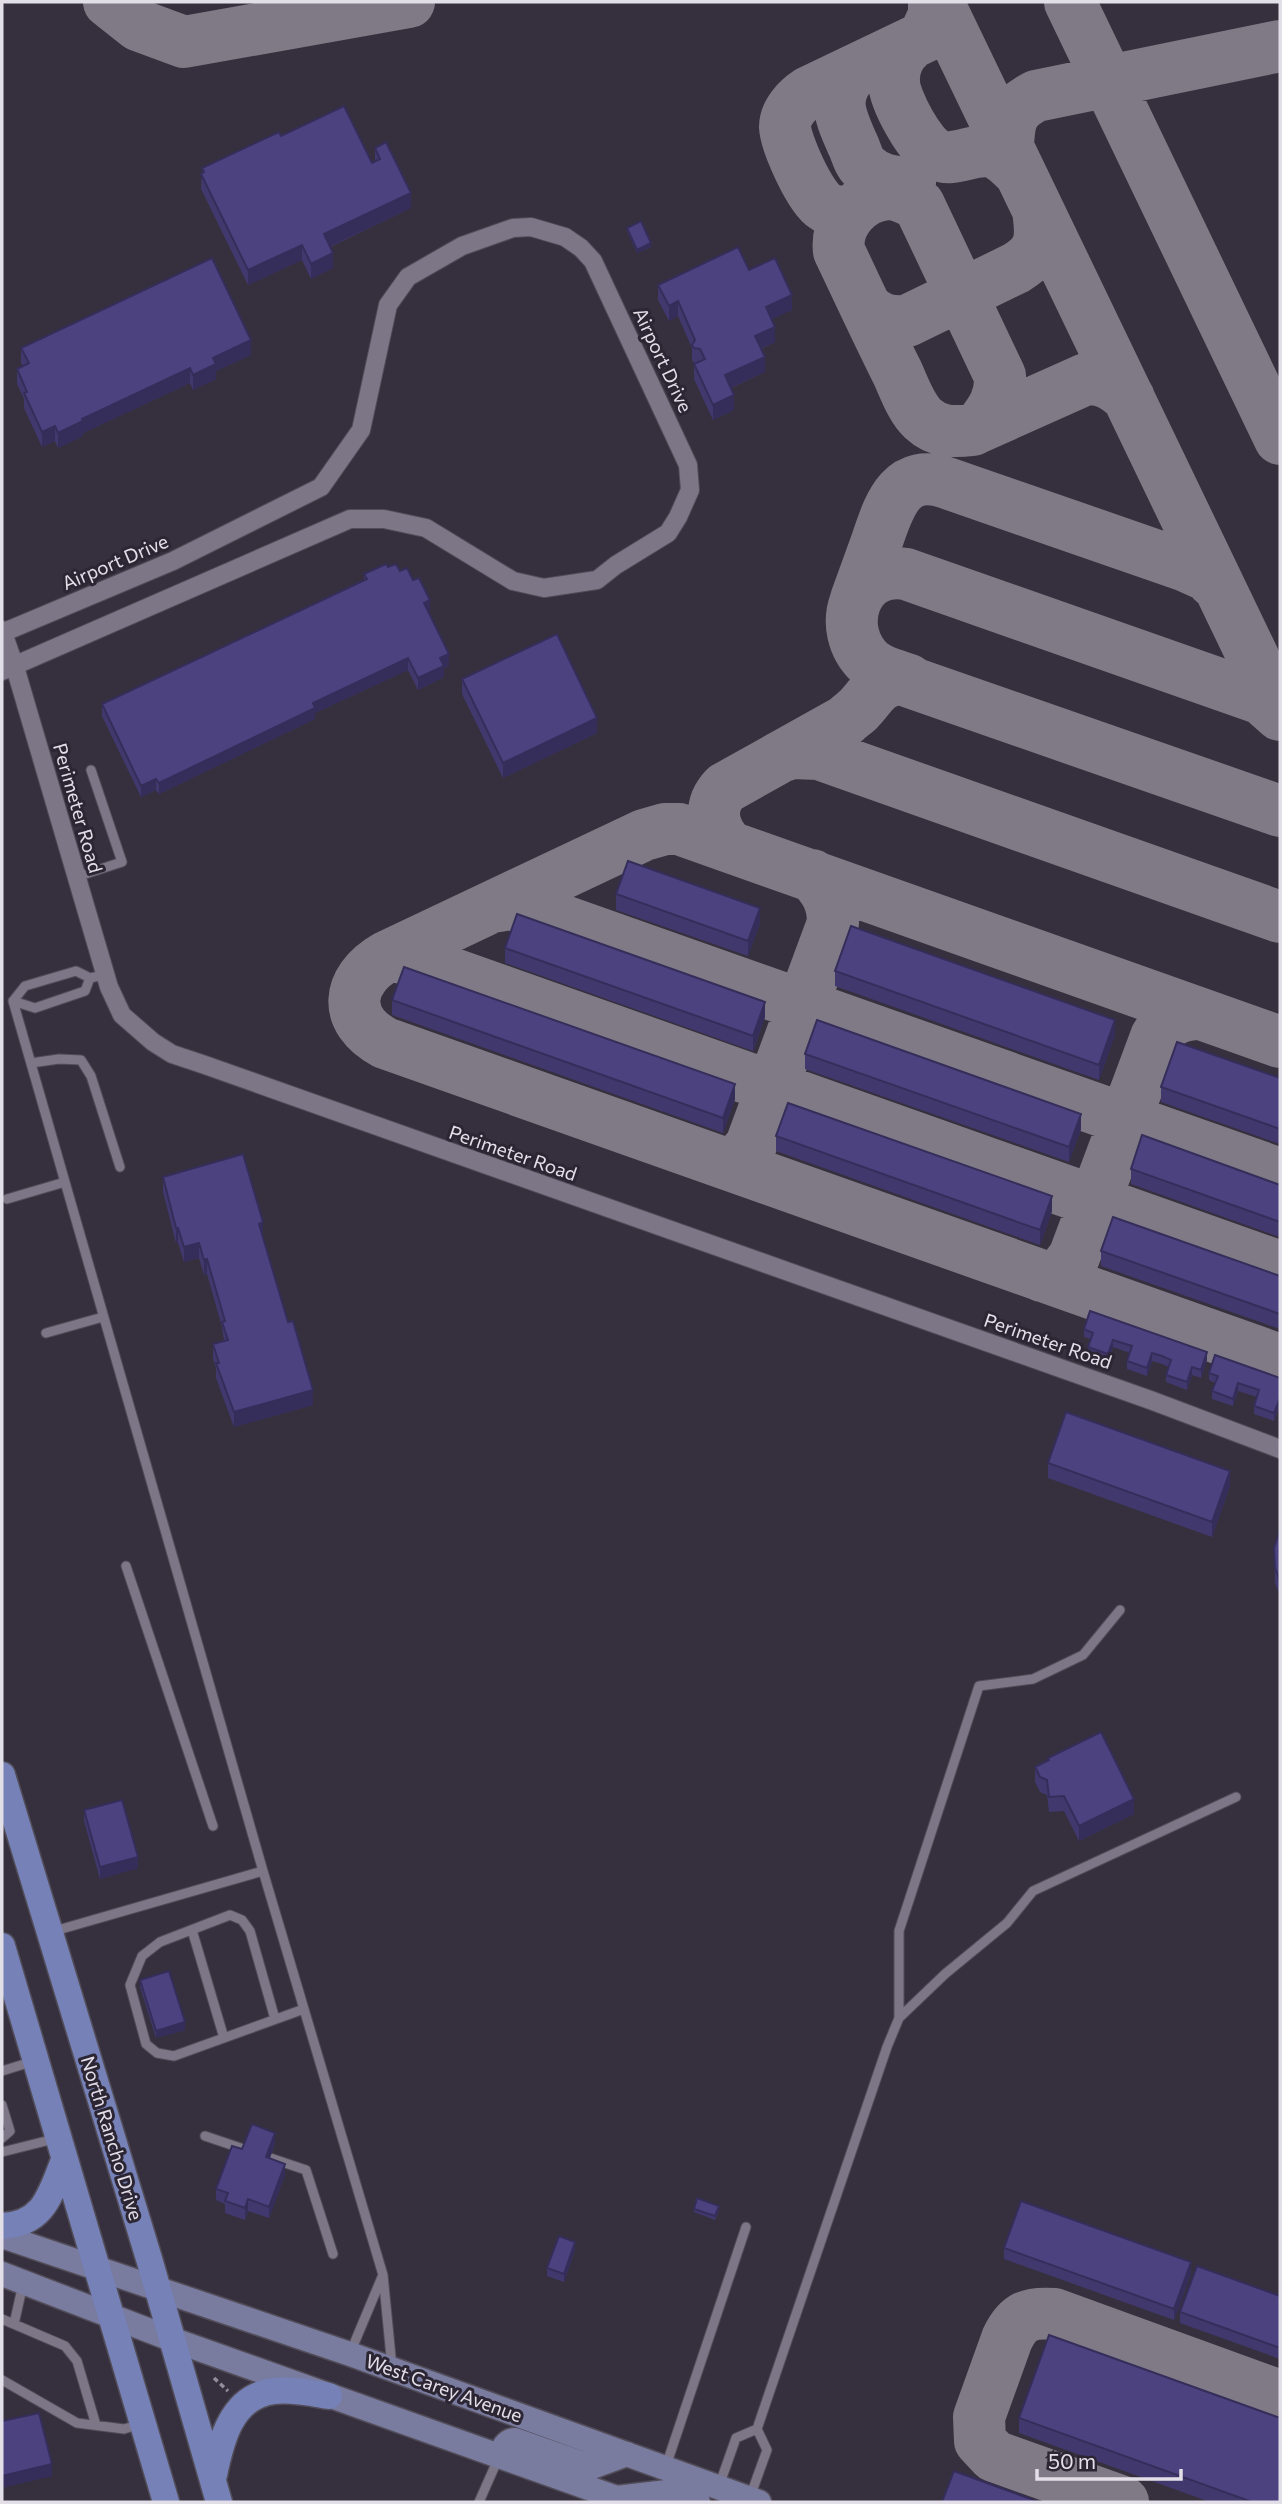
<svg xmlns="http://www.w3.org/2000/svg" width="1282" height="2504" viewBox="0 0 1282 2504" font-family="Commissioner,sans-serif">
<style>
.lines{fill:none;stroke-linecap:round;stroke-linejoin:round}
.taxiway{stroke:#807a86;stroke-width:52}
.service-casing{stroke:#514c58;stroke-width:11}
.minor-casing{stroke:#514c58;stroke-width:20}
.secondary-casing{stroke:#514c58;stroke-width:27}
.primary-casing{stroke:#514c58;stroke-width:29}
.path{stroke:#928d99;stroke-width:3.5;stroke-dasharray:5 3.5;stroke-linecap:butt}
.service{stroke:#7d7687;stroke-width:9}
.minor{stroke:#7d7687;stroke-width:18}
.secondary{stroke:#797b9f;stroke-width:24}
.primary{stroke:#7581b7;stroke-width:26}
.wall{fill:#41396e}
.shaded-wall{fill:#352e5a}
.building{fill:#4c4280;stroke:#352e5a;stroke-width:2}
.labels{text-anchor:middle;stroke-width:6;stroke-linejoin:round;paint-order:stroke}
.street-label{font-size:19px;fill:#e3dfe9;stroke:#2c2634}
</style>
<rect width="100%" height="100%" fill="#36303e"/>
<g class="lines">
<path class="taxiway" d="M 109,2 L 138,25 L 184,42 L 409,2
M 938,2 L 1280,713
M 1070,2 L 1280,439
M 910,45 C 899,54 893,68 894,83 C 895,100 920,148 937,155 C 956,163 975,146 995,153 C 1005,157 1013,166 1020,173
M 853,72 C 831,98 840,115 852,143 C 856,150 858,162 864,167 C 876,180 893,182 910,183
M 1008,147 C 1009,120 1011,109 1036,96 L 1280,46
M 850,212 C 841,212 832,212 824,206 C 810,197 786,144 785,127 C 785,112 798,99 809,92 L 924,37 L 934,15 L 934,2
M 865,306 C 877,320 890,322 907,321 L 1016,268 C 1042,252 1042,239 1038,210
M 972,430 L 1086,379 C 1105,379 1115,385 1129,398
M 973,430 C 954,432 938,433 923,419 C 911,408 904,387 897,372 C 877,332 858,291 839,251 C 835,223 859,196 888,194 C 899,194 910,200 919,205 L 1000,376 C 1001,398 992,411 979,427
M 856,599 C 863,580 870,560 877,541 C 889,506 900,467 947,483 L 1186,566 L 1206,575 L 1219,587
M 909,680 C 897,676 879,671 870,663 C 834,629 854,566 906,574 L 1262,699 L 1280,715
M 780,757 L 793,753 L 819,754 L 1280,917
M 728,845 C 712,828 708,806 725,788 L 845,721 C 849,717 855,713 859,709 C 874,693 876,682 901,679 L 1280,811
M 492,907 L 512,904 L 527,908 L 1280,1174
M 386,957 L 398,957 L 428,965 L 1280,1267
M 1280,1042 L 679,829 L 665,829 L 644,835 L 386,957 C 346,980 342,1020 385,1043 L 1280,1360
M 723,1162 L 740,1159 L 751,1145 L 833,923 C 833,902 826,890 812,875
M 1042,1276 L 1061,1274 L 1074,1257 L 1156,1037 C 1166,1021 1180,1014 1199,1014
M 1123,2502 L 994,2456 L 980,2441 L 979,2417 L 1007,2339 C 1018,2316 1029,2312 1054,2314 L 1280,2396"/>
<g class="service-casing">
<path id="service" d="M 76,877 L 122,862 L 91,770
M 13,1001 L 263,1871
M 13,1001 L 25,986 L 76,971 L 90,978 L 104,975
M 13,1001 L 35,1008 L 85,991 L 90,978
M 31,1063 L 59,1059 L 81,1060 L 91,1076 L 120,1167
M 7,1199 L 65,1182
M 46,1333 L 103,1317
M 126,1566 L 213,1826
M 192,1930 L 224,2038
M 51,1932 L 263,1871 L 383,2275 L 392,2367
M 899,2018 L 899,1931 L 979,1686 L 1033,1679 L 1083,1655 L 1120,1610
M 275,2019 L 250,1931 L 242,1920 L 230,1915 L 160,1942 L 142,1956 L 130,1985 L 146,2044 L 157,2053 L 174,2056 L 304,2009
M 2,2071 L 34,2061
M 2,2105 L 10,2131 L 2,2138
M 205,2136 L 306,2170 L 333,2254
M 2,2152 L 54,2139
M 2,2319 L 65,2346 L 77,2361 L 96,2425
M 14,2324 L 23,2284
M 351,2351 L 382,2277
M 2,2380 L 77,2423 L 124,2429 L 141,2424
M 757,2429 L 887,2047 L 899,2018 L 945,1974 L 1007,1923 L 1033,1891 L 1236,1797
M 666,2466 L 746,2227
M 719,2486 L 736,2438 L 757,2429 L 767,2450 L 750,2497
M 479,2502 L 498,2459"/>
</g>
<g class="minor-casing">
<path id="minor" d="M 2,630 L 15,667 L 109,987 L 122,1015 L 153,1042 L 172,1054 L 205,1065 L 1153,1401 L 1280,1449
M 2,633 L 173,561 L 321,487 L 361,430 L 388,305 L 408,277 L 462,246 L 513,228 L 531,227 L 565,237 L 581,248 L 593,261 L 688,465 L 690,490 L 678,517 L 668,533 L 616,565 L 597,580 L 544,588 L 513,581 L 426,528 L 384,519 L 350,519 L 2,671"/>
</g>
<g class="secondary-casing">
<path id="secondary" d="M 2,2236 L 350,2354 L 759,2502
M 2,2274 L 171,2339 L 628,2502
M 500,2456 C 503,2448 506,2440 515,2440 L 592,2467 L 627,2454
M 616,2498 L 667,2492 L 698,2502"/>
</g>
<g class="primary-casing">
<path id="primary" d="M 2,1775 L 150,2262 L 219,2502
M 2,1946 L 166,2502
M 2,2226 C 44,2224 50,2195 64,2160
M 214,2475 C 221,2441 231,2396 274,2391 C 292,2389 311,2393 329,2396"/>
</g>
<path class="path" d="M 214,2378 L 228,2391"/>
<use href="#service" class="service"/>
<use href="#minor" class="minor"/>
<use href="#secondary" class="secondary"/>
<use href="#primary" class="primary"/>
</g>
<path class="wall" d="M 281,136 L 372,163 L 375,162 L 375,148 L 411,208 L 330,247 L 333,268 L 311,279 L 302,260 L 248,285 L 201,189 L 202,168 Z
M 627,228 L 651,247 L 637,253 L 627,231 Z
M 749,270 L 792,310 L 771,319 L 775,342 L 761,349 L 765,372 L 731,388 L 734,410 L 713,420 L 694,379 L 694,364 L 696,364 L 694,363 L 692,360 L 692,348 L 678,316 L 669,321 L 658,300 L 658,285 Z
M 21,348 L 251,355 L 216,371 L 216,379 L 193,390 L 190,383 L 83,433 L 83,436 L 58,448 L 55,441 L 42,447 L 24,408 L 24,399 L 17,384 L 17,369 L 23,366 L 21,363 Z
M 388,567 L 400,571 L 413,580 L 430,611 L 428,612 L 449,666 L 444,668 L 444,677 L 418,690 L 408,670 L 315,713 L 315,719 L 159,794 L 156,790 L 141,797 L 102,716 L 102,704 L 364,580 L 364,574 Z
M 462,679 L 597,733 L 503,778 L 462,694 Z
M 616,894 L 760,923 L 748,956 L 616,910 Z
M 505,948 L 765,1017 L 753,1051 L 505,963 Z
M 835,971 L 1115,1035 L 1099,1080 L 835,986 Z
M 392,1000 L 735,1099 L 723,1133 L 392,1015 Z
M 805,1054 L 1081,1129 L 1069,1162 L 805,1069 Z
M 1280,1078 L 1280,1144 L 1161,1102 L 1161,1087 Z
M 776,1136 L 1052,1211 L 1040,1245 L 776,1151 Z
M 1131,1169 L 1280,1185 L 1280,1237 L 1131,1184 Z
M 163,1177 L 263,1237 L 313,1405 L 234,1427 L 216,1378 L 216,1368 L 213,1359 L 213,1344 L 224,1341 L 222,1327 L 207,1274 L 204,1275 L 199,1258 L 184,1262 L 178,1243 L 176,1243 L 163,1192 Z
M 1101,1251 L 1280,1276 L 1280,1329 L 1101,1266 Z
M 1084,1329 L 1207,1360 L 1201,1378 L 1192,1375 L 1187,1390 L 1166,1382 L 1166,1375 L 1169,1367 L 1162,1364 L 1152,1361 L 1147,1376 L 1127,1369 L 1127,1361 L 1130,1353 L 1113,1347 L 1108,1362 L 1088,1355 L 1088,1347 L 1091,1339 L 1084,1337 Z
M 1209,1373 L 1280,1378 L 1280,1405 L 1274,1421 L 1254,1414 L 1254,1406 L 1257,1397 L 1238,1391 L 1233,1406 L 1212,1399 L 1212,1391 L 1215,1383 L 1209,1380 Z
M 1048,1463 L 1230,1486 L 1212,1537 L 1048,1478 Z
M 1280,1530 L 1280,1596 L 1275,1583 L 1274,1548 Z
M 1048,1758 L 1134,1814 L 1079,1841 L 1064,1811 L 1049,1812 L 1047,1795 L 1040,1792 L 1035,1782 L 1035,1767 L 1048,1761 Z
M 84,1810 L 138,1868 L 100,1879 L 84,1821 Z
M 140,1980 L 185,2030 L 156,2038 L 140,1987 Z
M 275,2144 L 270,2158 L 285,2175 L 269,2218 L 248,2211 L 245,2220 L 225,2213 L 225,2204 L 216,2200 L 216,2189 L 242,2149 Z
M 694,2209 L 719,2210 L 715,2220 L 694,2212 Z
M 1004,2248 L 1191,2274 L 1174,2320 L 1004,2259 Z
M 575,2250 L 564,2282 L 547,2276 L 547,2268 Z
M 1280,2296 L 1280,2359 L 1180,2323 L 1180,2312 Z
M 1019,2418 L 1280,2502 L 1210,2502 L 1019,2433 Z"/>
<path class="shaded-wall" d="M 411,193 L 411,208 L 324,249 L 324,234 Z
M 651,243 L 651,247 L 637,253 L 637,250 Z
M 302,245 L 302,260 L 248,285 L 248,270 Z
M 333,253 L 333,268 L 311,279 L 311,264 Z
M 792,295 L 792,310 L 766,322 L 766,307 Z
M 678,301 L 678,316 L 669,321 L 669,306 Z
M 775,327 L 775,342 L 755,351 L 755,336 Z
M 251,340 L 251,355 L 216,371 L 216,379 L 193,390 L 193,375 L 213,358 Z
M 765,357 L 765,372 L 725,390 L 725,375 Z
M 190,368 L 190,383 L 83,433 L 83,436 L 58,448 L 58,433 L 82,419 Z
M 734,395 L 734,410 L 713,420 L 713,405 Z
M 55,426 L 55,441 L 42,447 L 42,432 Z
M 430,600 L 430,611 L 424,614 L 424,603 Z
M 449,654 L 449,666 L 444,668 L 444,677 L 418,690 L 418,678 L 440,658 Z
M 408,658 L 408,670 L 315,713 L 315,719 L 159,794 L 159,783 L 313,703 Z
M 597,718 L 597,733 L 503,778 L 503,763 Z
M 156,779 L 156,790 L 141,797 L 141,786 Z
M 760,908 L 760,923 L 748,956 L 748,941 Z
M 765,1002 L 765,1017 L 753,1051 L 753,1036 Z
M 1115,1020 L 1115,1035 L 1099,1080 L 1099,1065 Z
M 735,1084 L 735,1099 L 723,1133 L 723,1118 Z
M 1081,1114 L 1081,1129 L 1069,1162 L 1069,1147 Z
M 1052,1196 L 1052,1211 L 1040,1245 L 1040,1230 Z
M 263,1222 L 263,1237 L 259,1224 Z
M 176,1228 L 178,1228 L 178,1243 L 176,1243 Z
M 199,1243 L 199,1258 L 184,1262 L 184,1247 Z
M 207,1259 L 207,1274 L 204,1275 L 204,1260 Z
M 1113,1340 L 1113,1347 L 1108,1362 L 1108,1354 Z
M 1207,1352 L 1207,1360 L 1201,1378 L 1201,1370 Z
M 1152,1353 L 1152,1361 L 1147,1376 L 1147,1368 Z
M 1192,1367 L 1192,1375 L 1187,1390 L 1187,1382 Z
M 1238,1383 L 1238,1391 L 1233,1406 L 1233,1399 Z
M 313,1390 L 313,1405 L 234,1427 L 234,1412 Z
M 1279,1397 L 1279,1405 L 1274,1421 L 1274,1413 Z
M 1230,1471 L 1230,1486 L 1212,1537 L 1212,1522 Z
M 1134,1799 L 1134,1814 L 1079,1841 L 1079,1826 Z
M 138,1857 L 138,1868 L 100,1879 L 100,1867 Z
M 185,2022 L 185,2030 L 156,2038 L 156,2031 Z
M 275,2133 L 275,2144 L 266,2168 L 266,2157 Z
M 285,2164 L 285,2175 L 269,2218 L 269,2207 Z
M 248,2199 L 248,2211 L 245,2220 L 245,2208 Z
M 575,2242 L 575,2250 L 564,2282 L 564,2274 Z
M 1191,2262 L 1191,2274 L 1174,2320 L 1174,2309 Z
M 52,2464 L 52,2476 L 2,2488 L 2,2476 Z"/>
<path class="building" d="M 344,106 L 372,163 L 380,159 L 375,148 L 386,142 L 411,193 L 324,234 L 333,253 L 311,264 L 302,245 L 248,270 L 201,174 L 204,172 L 202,168 L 279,132 L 281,136 Z
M 641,221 L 651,243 L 637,250 L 627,228 Z
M 738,247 L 749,270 L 775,258 L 792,295 L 766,307 L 775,327 L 755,336 L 765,357 L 725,375 L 734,395 L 713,405 L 694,364 L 705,359 L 700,349 L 694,348 L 692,345 L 695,340 L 678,301 L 669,306 L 658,285 Z
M 212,258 L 251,340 L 213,358 L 216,364 L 193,375 L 190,368 L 82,419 L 83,421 L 58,433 L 55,426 L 42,432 L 24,393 L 27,392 L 17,369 L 29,363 L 21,348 Z
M 386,564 L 388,567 L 396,564 L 400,571 L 407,568 L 413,580 L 419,578 L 430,600 L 424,603 L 449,654 L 440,658 L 444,666 L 418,678 L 408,658 L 313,703 L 315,708 L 159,783 L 156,779 L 141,786 L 102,704 L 367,579 L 364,574 Z
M 557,634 L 597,718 L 503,763 L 462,679 Z
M 628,861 L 760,908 L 748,941 L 616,894 Z
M 517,914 L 765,1002 L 753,1036 L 505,948 Z
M 851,926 L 1115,1020 L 1099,1065 L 835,971 Z
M 404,967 L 735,1084 L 723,1118 L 392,1000 Z
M 817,1020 L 1081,1114 L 1069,1147 L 805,1054 Z
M 1177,1042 L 1280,1078 L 1280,1129 L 1161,1087 Z
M 788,1103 L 1052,1196 L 1040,1230 L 776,1136 Z
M 1142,1135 L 1280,1185 L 1280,1222 L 1131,1169 Z
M 243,1154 L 263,1222 L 259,1224 L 288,1322 L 293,1321 L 313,1390 L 234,1412 L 216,1363 L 219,1363 L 213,1344 L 228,1340 L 222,1322 L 225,1321 L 207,1259 L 204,1260 L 199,1243 L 184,1247 L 178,1228 L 176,1228 L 163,1177 Z
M 1113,1217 L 1280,1276 L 1280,1314 L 1101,1251 Z
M 1090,1311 L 1207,1352 L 1201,1370 L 1192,1367 L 1187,1382 L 1166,1375 L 1171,1360 L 1162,1356 L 1152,1353 L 1147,1368 L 1127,1361 L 1132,1346 L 1113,1340 L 1108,1354 L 1088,1347 L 1093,1333 L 1084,1329 Z
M 1215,1355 L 1280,1378 L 1280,1398 L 1274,1413 L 1254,1406 L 1259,1390 L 1238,1383 L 1233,1399 L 1212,1391 L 1218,1376 L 1209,1373 Z
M 1066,1412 L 1230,1471 L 1212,1522 L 1048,1463 Z
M 1280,1530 L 1280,1581 L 1275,1568 L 1274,1548 Z
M 1101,1732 L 1134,1799 L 1079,1826 L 1064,1796 L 1049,1797 L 1047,1780 L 1040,1777 L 1035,1767 L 1049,1760 L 1048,1758 Z
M 122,1800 L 138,1857 L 100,1867 L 84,1810 Z
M 169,1971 L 185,2022 L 156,2031 L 140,1980 Z
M 252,2124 L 275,2133 L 266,2157 L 285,2164 L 269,2207 L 248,2199 L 245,2208 L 225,2201 L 228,2193 L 216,2189 L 232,2146 L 242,2149 Z
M 697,2198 L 719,2206 L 715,2216 L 694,2209 Z
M 1021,2201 L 1191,2262 L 1174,2309 L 1004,2248 Z
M 559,2236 L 575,2242 L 564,2274 L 547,2268 Z
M 1197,2266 L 1280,2296 L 1280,2348 L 1180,2312 Z
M 1049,2335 L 1280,2418 L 1280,2502 L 1252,2502 L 1019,2418 Z
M 39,2413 L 52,2464 L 2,2476 L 2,2421 Z
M 954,2471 L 1039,2502 L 942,2502 Z"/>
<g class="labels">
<g class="street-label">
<text transform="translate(663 360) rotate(65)" y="7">Airport Drive</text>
<text transform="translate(115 562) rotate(-23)" y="7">Airport Drive</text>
<text transform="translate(78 808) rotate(74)" y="7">Perimeter Road</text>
<text transform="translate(513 1153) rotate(19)" y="7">Perimeter Road</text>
<text transform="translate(1048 1341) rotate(19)" y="7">Perimeter Road</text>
<text transform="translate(112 2138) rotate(73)" y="7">North Rancho Drive</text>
<text transform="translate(444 2388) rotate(20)" y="7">West Carey Avenue</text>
</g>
</g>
<rect width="1282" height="2504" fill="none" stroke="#e3dfe9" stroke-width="7"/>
<path d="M1037 2469v10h144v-10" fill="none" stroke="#e3dfe9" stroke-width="3.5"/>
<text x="1048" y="2469" font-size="21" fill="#e3dfe9" stroke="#2c2634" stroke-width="5" paint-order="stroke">50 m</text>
</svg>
